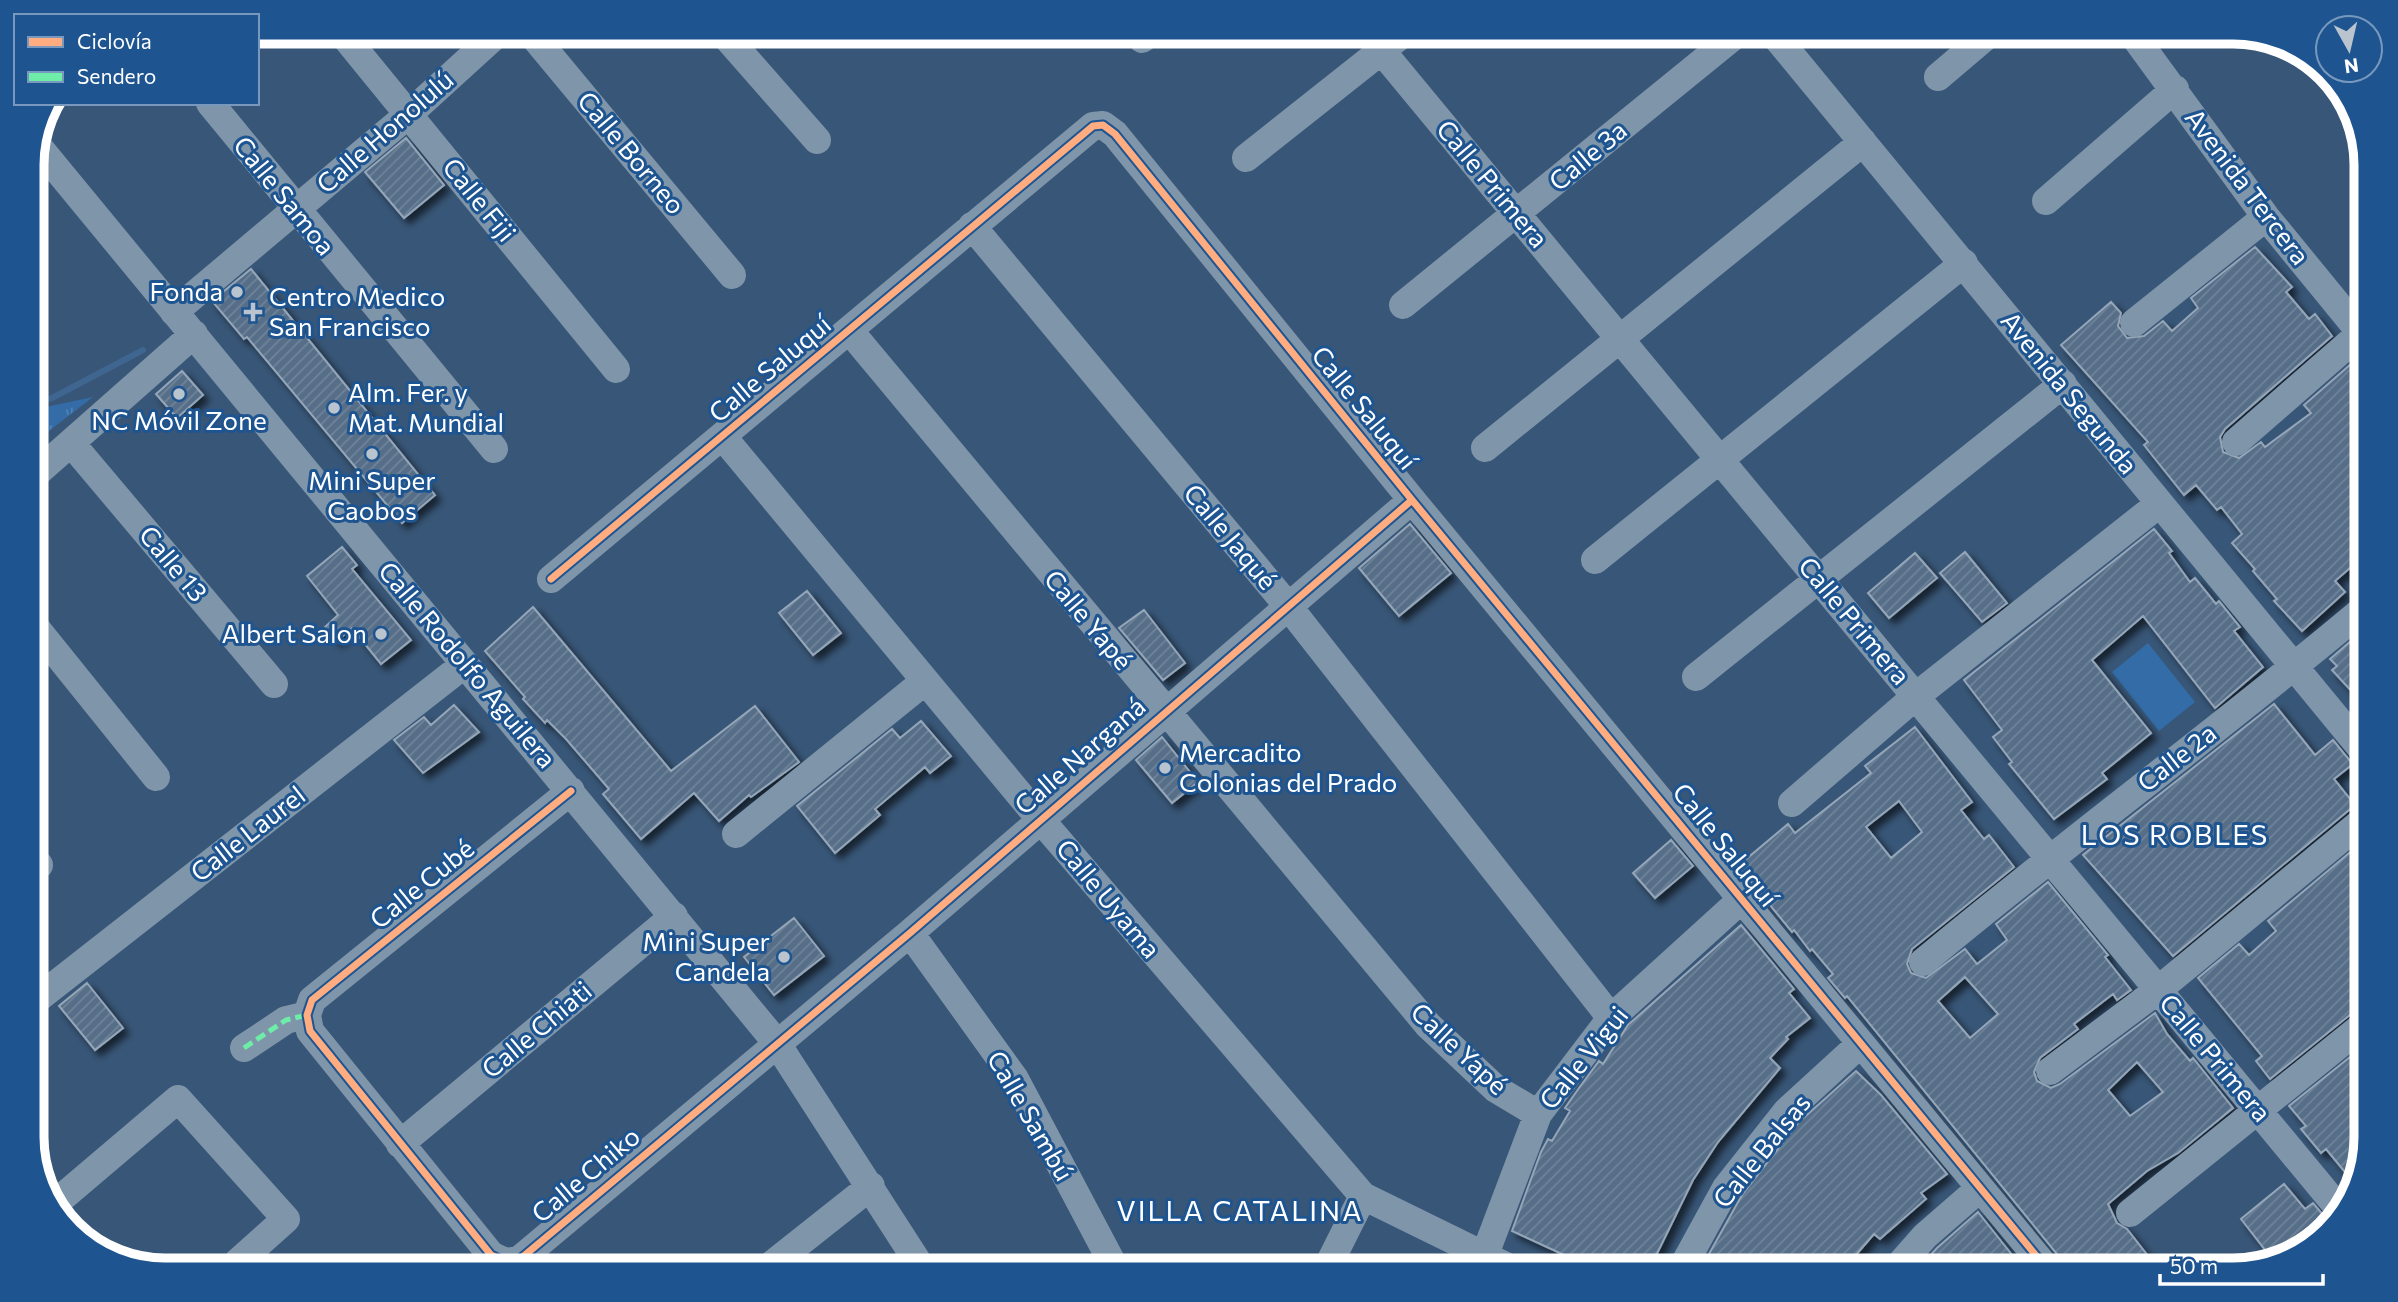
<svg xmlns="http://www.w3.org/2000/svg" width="2398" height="1302" viewBox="0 0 2398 1302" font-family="Commissioner,sans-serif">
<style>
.grass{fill:url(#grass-tufts)}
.pitch{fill:#336ca7}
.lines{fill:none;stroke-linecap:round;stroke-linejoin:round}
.stream{stroke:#3f6690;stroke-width:6}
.building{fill:url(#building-hatch);stroke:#94a6b8;stroke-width:2;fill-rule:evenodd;filter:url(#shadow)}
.minor{stroke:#7f95aa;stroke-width:28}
.quiet{stroke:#6deda7;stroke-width:5;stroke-dasharray:10 5;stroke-linecap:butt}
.cycleway-casing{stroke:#1e5591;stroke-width:11}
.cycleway{stroke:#ffac80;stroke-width:7}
.poi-dot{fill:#b9c4cf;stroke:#1e5591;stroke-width:2.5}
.labels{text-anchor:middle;stroke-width:6;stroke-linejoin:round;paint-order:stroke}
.street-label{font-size:26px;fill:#fff;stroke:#1e5591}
.poi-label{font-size:26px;fill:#fff;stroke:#1e5591;text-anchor:end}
.neighbourhood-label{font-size:28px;letter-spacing:2px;fill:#fff;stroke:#1e5591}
.rim{fill:none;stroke:#fff;stroke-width:9}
</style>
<defs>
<pattern id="grass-tufts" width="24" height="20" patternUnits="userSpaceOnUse" patternTransform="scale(1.75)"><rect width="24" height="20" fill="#336ca7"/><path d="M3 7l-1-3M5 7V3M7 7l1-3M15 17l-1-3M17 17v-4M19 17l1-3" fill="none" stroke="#5282b4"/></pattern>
<pattern id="building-hatch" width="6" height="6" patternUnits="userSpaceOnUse" patternTransform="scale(1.75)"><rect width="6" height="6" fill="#566e88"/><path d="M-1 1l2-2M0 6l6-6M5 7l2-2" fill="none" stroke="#6f849a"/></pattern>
<filter id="shadow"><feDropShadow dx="5.5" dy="5.5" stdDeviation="3.5" flood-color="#0009"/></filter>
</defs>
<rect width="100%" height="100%" fill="#385677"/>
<path class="grass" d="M 93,397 L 32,444 L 32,410 Z"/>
<path class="pitch" d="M 2148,643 L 2195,702 L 2159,731 L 2112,672 Z"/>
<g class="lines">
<path class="stream" d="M 32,403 L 52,398 L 143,350"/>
</g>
<path class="building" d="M 406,138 L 444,185 L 404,218 L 365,172 Z
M 2255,247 L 2292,287 L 2286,292 L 2309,319 L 2315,314 L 2332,336 L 2225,429 L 2220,437 L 2223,452 L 2239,458 L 2261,442 L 2265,447 L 2311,413 L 2304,405 L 2351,364 L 2366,383 L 2366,554 L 2335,581 L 2345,592 L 2302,631 L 2274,601 L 2277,599 L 2253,571 L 2255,569 L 2232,543 L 2242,534 L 2221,507 L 2217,510 L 2196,485 L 2184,495 L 2144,445 L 2148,442 L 2061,345 L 2111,302 L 2121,313 L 2118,326 L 2127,338 L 2144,336 L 2163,321 L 2172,331 L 2198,308 L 2191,298 Z
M 251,269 L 435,495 L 402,523 L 247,337 L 244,339 L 212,301 Z
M 182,371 L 203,395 L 177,418 L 156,394 Z
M 1410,524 L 1451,573 L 1399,616 L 1359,568 Z
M 2154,529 L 2172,551 L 2169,553 L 2190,582 L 2195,578 L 2216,604 L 2219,601 L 2240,627 L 2234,631 L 2263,667 L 2215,708 L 2143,616 L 2092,660 L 2151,733 L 2102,773 L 2107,779 L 2054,819 L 2009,764 L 2012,762 L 1993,737 L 2002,730 L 1964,680 Z
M 342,547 L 357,565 L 352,569 L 411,640 L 381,664 L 352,628 L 337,641 L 325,627 L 338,615 L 307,576 Z
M 1965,552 L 2007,603 L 1982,622 L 1940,573 Z
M 1915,553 L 1937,578 L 1889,618 L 1868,593 Z
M 807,591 L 841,633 L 813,655 L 779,613 Z
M 533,607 L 671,771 L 755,706 L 799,762 L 751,797 L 749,795 L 719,821 L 694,793 L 641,839 L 603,794 L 609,789 L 566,739 L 547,720 L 545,723 L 523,699 L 525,697 L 485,651 Z
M 1144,610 L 1185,663 L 1163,680 L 1119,628 Z
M 2366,628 L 2366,707 L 2332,670 L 2337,666 L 2330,659 Z
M 2274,704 L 2315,755 L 2333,740 L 2346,756 L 2353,764 L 2334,779 L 2355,805 L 2173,956 L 2083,855 Z
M 454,705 L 479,732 L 423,773 L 394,740 L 424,717 L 431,725 Z
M 921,721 L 951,756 L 930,773 L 925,767 L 875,809 L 880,815 L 835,853 L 797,806 L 892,729 L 900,738 Z
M 1915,727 L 1972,802 L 1961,810 L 1984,839 L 1989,835 L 2014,867 L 1912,949 L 1907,964 L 1911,973 L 1926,978 L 1965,949 L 1977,964 L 2007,940 L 1996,924 L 2048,882 L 2108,955 L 2105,957 L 2131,990 L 2117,1000 L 2113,994 L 2074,1024 L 2078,1029 L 2040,1058 L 2034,1072 L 2037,1081 L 2051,1088 L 2060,1084 L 2155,1013 L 2167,1034 L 2190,1061 L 2193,1058 L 2233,1108 L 2178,1153 L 2147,1171 L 2108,1204 L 2117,1223 L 2127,1229 L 2159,1270 L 2064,1270 L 2061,1259 L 1847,996 L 1845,998 L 1828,978 L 1833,974 L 1812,949 L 1810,951 L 1794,930 L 1792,932 L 1738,866 L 1788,824 L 1795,833 L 1871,773 L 1865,766 ZM 1899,801 L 1922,832 L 1891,858 L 1866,827 ZM 1965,977 L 1998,1014 L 1970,1038 L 1938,1001 ZM 2137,1062 L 2163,1092 L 2130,1116 L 2108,1090 Z
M 1162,737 L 1198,782 L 1172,803 L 1136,760 Z
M 2366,839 L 2366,1006 L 2356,1010 L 2270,1079 L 2256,1061 L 2262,1056 L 2198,978 L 2239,944 L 2249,955 L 2276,931 L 2268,921 Z
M 1671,840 L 1693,866 L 1655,898 L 1633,873 Z
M 794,918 L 824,956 L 774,995 L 744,957 Z
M 1741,925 L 1794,989 L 1789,993 L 1810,1018 L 1786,1037 L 1788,1039 L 1770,1058 L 1780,1068 L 1718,1142 L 1693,1180 L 1649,1270 L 1586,1270 L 1588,1266 L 1512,1231 L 1541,1152 L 1548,1139 L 1552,1141 L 1570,1111 L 1565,1108 L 1579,1088 L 1599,1061 L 1603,1064 L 1628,1025 Z
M 87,983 L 123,1028 L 95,1050 L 59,1006 Z
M 2365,1045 L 2366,1137 L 2354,1183 L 2326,1149 L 2321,1153 L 2301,1129 L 2306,1126 L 2289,1106 Z
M 1856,1071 L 1881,1095 L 1947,1174 L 1921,1193 L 1926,1199 L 1880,1239 L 1874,1234 L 1843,1270 L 1700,1270 L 1742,1195 L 1799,1122 Z
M 2284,1184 L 2305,1209 L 2313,1203 L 2330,1223 L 2300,1252 L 2273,1260 L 2241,1219 Z
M 1978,1212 L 2024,1270 L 1917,1270 L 1937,1248 Z"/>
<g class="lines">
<path class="minor" d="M 341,32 L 616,369
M 530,32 L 732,275
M 722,32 L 817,140
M 1366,32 L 2341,1211
M 1772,32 L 2366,754
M 2131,32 L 2266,217 L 2366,339
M 1142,39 L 1151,32
M 1938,77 L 1991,32
M 210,103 L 494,449
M 37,145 L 776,1042 L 923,1270
M 1246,158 L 1405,32
M 2046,201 L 2175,89
M 972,226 L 1288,606 L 1611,1018
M 1403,305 L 1739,32
M 174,312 L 409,114 L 499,32
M 2134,323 L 2266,217
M 849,330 L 1428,1025 L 1496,1089 L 1538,1114
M 723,437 L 1040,819 L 1363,1196 L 1514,1270
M 2236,442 L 2361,333
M 71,443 L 274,684
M 1485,448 L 1863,142
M 32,477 L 194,334
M 1595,560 L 1964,263
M 551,579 L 1093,126 L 1103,125 L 1115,134 L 1412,500 L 2048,1270
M 32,623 L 156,777
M 1696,677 L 2063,384
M 571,791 L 312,1000 L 307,1015 L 310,1031 L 491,1255 L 505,1262 L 519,1260 L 910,933 L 1412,500
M 1792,803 L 1916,696 L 2159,504
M 736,834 L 925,681
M 32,857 L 39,865
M 910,933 L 1015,1079 L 1116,1270
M 1923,962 C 2068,841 2221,729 2366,607
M 32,1003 L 465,664
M 244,1048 L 286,1020 L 307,1015
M 2050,1071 L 2158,990 L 2366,818
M 400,1144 L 674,916
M 52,1206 L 178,1099 L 286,1219 L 229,1270
M 2130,1213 L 2366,1023
M 1484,1257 L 1538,1114 L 1611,1018 L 1742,899
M 765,1270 L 871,1186
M 1326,1270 L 1363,1196
M 1681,1270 L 1726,1188 L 1787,1111 L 1859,1045
M 1895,1270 L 1925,1236 L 1979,1189"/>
<path class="quiet" d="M 244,1048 L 286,1020 L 307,1015"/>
<g class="cycleway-casing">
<path id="cycleway" d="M 551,579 L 1093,126 L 1103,125 L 1115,134 L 1412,500 L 2048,1270
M 571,791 L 312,1000 L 307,1015 L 310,1031 L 491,1255 L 505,1262 L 519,1260 L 910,933 L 1412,500"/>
</g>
<use href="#cycleway" class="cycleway"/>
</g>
<g class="poi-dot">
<circle cx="237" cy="292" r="7"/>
<path d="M249.5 301.5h7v7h7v7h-7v7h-7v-7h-7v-7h7z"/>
<circle cx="179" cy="394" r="7"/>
<circle cx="334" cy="408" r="7"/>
<circle cx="372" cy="454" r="7"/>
<circle cx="381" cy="634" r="7"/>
<circle cx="1165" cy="768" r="7"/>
<circle cx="784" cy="957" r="7"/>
</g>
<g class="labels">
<g class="street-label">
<text transform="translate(385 132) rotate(-41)" y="9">Calle Honolulú</text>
<text transform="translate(631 153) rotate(50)" y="9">Calle Borneo</text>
<text transform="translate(1588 156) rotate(-40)" y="9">Calle 3a</text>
<text transform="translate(1492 184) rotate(50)" y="9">Calle Primera</text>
<text transform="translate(2247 187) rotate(53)" y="9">Avenida Tercera</text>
<text transform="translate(284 196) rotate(51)" y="9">Calle Samoa</text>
<text transform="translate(479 200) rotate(51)" y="9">Calle Fiji</text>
<text transform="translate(770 369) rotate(-40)" y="9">Calle Saluquí</text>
<text transform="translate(2069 393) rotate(51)" y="9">Avenida Segunda</text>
<text transform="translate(1364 408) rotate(51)" y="9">Calle Saluquí</text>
<text transform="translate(1230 537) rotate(50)" y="9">Calle Jaqué</text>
<text transform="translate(173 564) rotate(50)" y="9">Calle 13</text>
<text transform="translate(1088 620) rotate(50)" y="9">Calle Yapé</text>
<text transform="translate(1854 621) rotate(50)" y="9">Calle Primera</text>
<text transform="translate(467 665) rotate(50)" y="9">Calle Rodolfo Aguilera</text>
<text transform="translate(1080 756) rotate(-41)" y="9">Calle Narganá</text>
<text transform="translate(2177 758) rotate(-38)" y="9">Calle 2a</text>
<text transform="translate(248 834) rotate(-38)" y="9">Calle Laurel</text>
<text transform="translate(1725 845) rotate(51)" y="9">Calle Saluquí</text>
<text transform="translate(422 884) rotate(-39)" y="9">Calle Cubé</text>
<text transform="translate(1108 899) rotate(50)" y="9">Calle Uyama</text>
<text transform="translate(537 1030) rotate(-40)" y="9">Calle Chiati</text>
<text transform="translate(1459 1049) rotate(43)" y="9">Calle Yapé</text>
<text transform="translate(1584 1058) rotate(-51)" y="9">Calle Vigui</text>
<text transform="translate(2215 1058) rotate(50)" y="9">Calle Primera</text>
<text transform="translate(1030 1116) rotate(60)" y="9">Calle Sambú</text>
<text transform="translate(1762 1151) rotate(-51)" y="9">Calle Balsas</text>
<text transform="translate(586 1175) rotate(-40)" y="9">Calle Chiko</text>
</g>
<g class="poi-label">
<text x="223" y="301">Fonda</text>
<text x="269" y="306" text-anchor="start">Centro Medico<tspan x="269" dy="30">San Francisco</tspan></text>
<text x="348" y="402" text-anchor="start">Alm. Fer. y<tspan x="348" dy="30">Mat. Mundial</tspan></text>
<text x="179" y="430" text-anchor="middle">NC Móvil Zone</text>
<text x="372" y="490" text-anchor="middle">Mini Super<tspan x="372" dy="30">Caobos</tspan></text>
<text x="367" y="643">Albert Salon</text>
<text x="1179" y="762" text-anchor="start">Mercadito<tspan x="1179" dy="30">Colonias del Prado</tspan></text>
<text x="770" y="951">Mini Super<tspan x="770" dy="30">Candela</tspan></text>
</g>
<g class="neighbourhood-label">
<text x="2175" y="845">LOS ROBLES</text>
<text x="1240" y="1221">VILLA CATALINA</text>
</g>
</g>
<path d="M0 0H2398V1302H0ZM165 44H2233A121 121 0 0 1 2354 165V1137A121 121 0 0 1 2233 1258H165A121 121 0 0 1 44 1137V165A121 121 0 0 1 165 44Z" fill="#1e5591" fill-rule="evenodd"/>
<path class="rim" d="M165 44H2233A121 121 0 0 1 2354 165V1137A121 121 0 0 1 2233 1258H165A121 121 0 0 1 44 1137V165A121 121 0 0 1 165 44Z"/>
<rect x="14" y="14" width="245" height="91" fill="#1e5591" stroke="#7899bd" stroke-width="2"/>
<rect x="28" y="37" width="35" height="10" fill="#ffac80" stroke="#7899bd" stroke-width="2"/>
<text x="77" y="49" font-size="21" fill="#ffffff">Ciclovía</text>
<rect x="28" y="72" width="35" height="10" fill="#6deda7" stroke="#7899bd" stroke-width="2"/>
<text x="77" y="84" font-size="21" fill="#ffffff">Sendero</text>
<g transform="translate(2349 49) rotate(172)"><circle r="33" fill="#1e5591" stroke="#7899bd" stroke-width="2"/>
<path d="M0-5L12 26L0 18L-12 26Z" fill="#b9c4cf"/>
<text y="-10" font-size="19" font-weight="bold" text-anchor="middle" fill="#ffffff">N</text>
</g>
<path d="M2160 1274v10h163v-10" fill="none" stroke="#ffffff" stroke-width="3.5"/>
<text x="2170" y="1274" font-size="21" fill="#ffffff" stroke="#1e5591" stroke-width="5" paint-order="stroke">50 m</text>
</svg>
